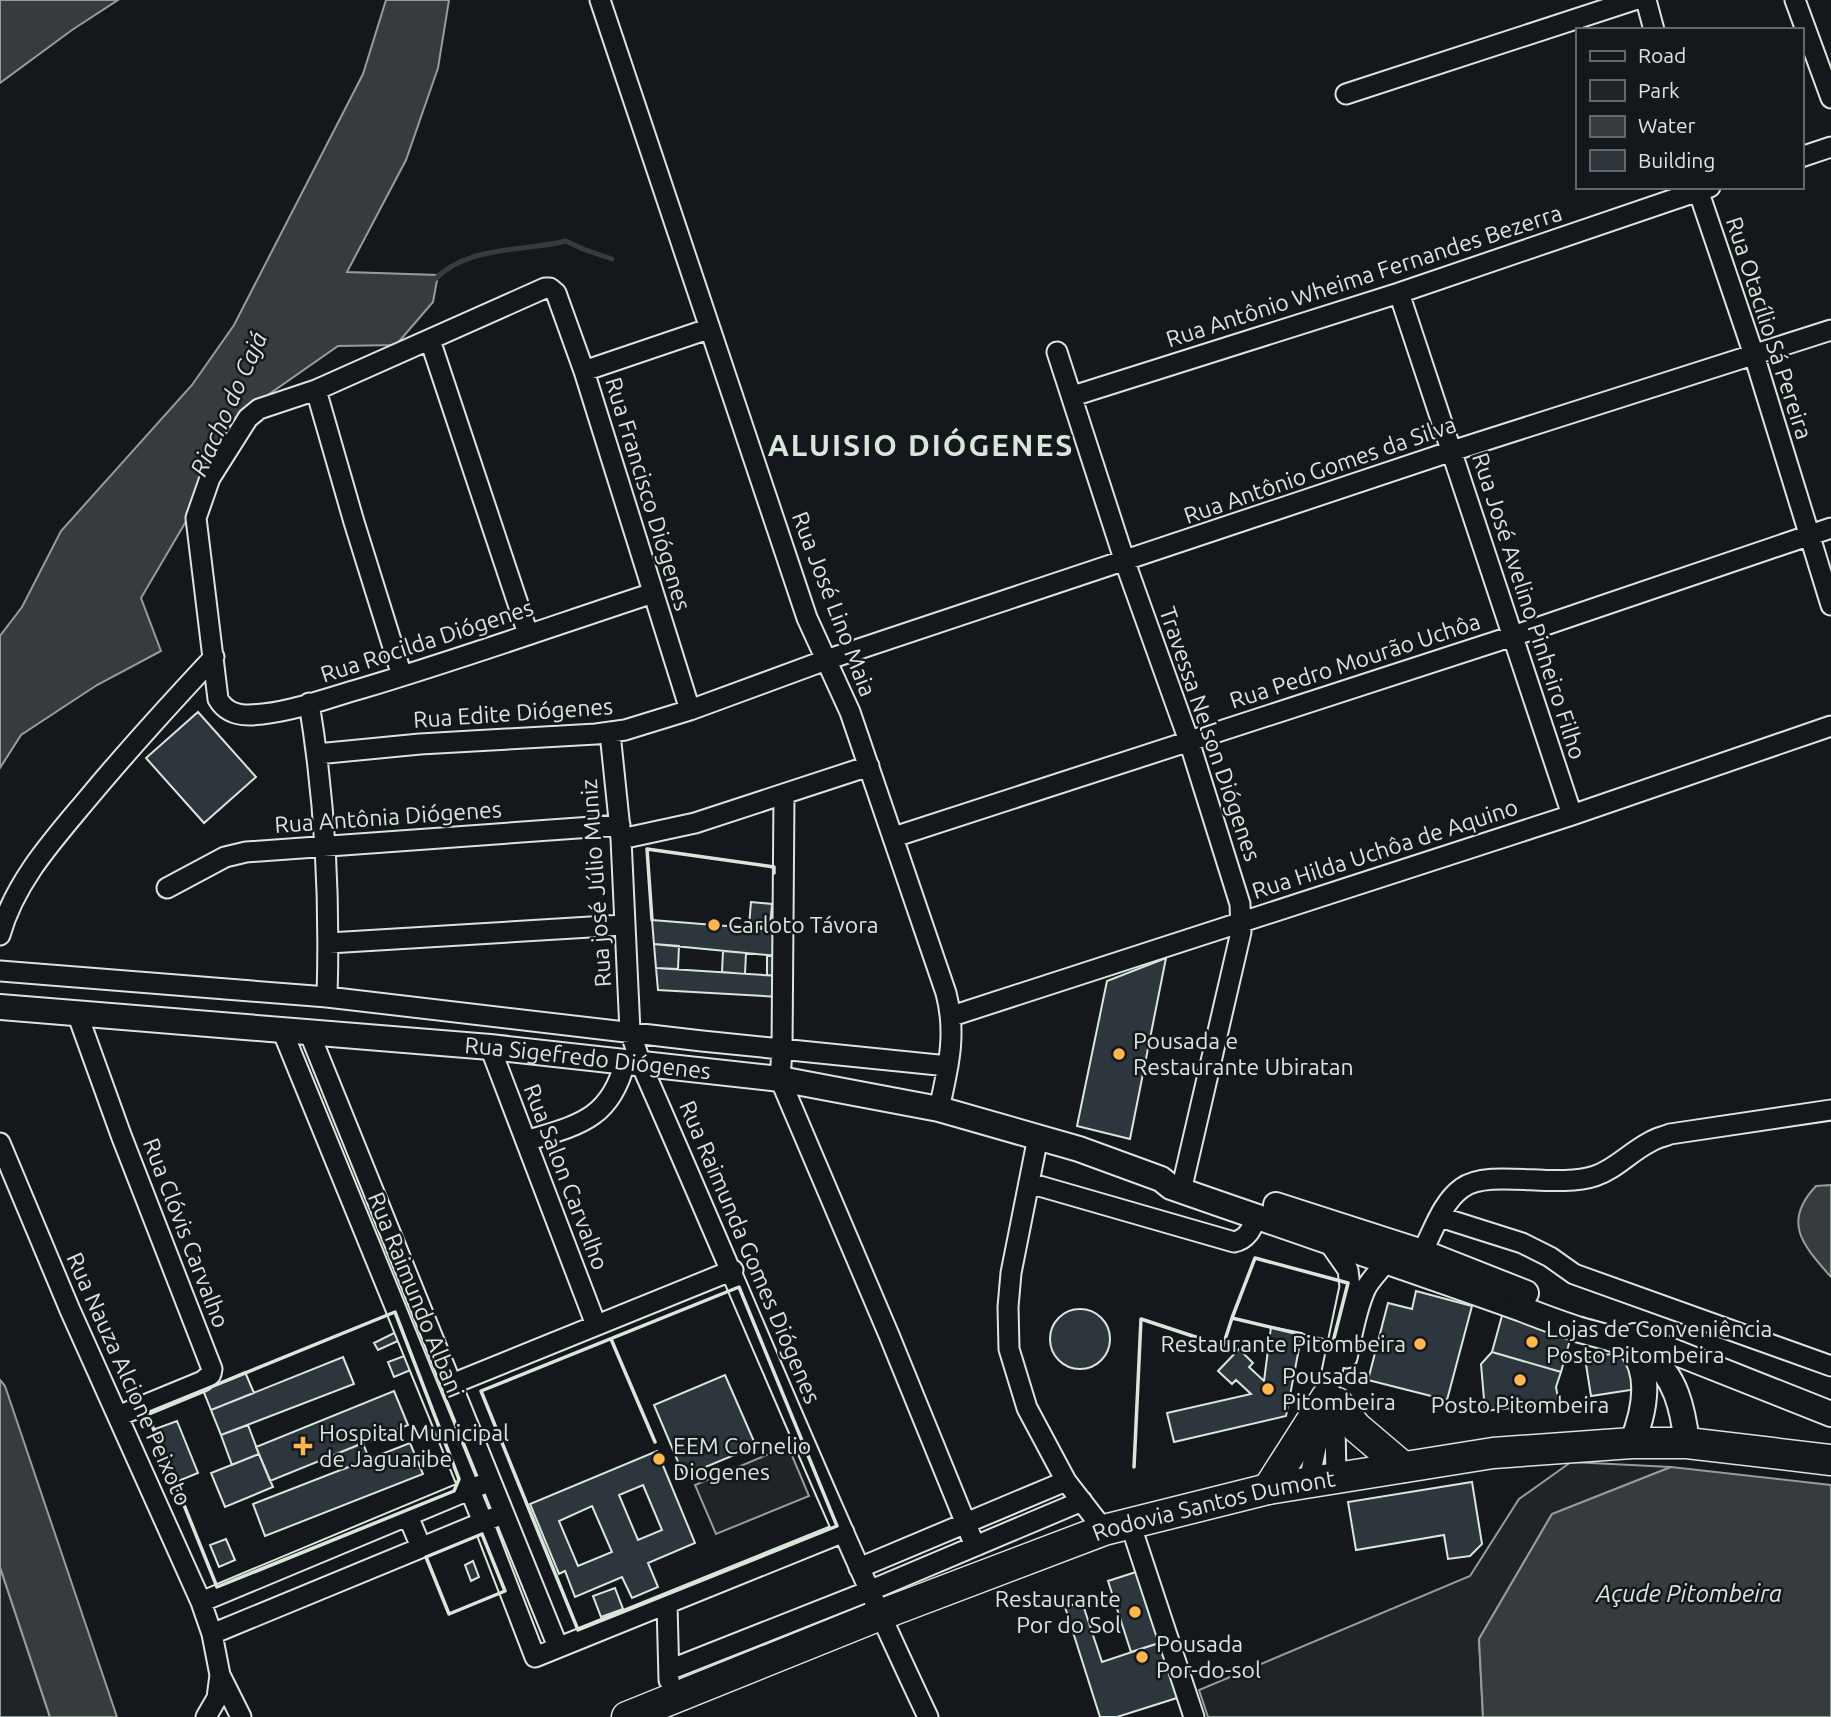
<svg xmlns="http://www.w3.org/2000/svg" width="1831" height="1717" viewBox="0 0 1831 1717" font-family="Ubuntu,sans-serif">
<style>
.green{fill:#202428;stroke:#939e99;stroke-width:2}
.water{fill:#363b3e;stroke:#939e99;stroke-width:2}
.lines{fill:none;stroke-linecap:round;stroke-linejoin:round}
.stream{stroke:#363b3e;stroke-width:5}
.building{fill:#2c363c;stroke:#d8e6dc;stroke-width:2;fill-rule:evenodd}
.minor-casing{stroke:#d8e6dc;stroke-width:23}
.major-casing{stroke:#d8e6dc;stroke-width:28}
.highway-casing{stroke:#d8e6dc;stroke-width:33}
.minor{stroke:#14181c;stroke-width:19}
.major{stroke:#14181c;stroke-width:24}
.highway{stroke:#14181c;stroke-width:30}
.wall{stroke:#d8e6dc;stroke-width:3.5}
.poi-dot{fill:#ffb74d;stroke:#14181c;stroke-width:2.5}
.labels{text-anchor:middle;stroke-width:5;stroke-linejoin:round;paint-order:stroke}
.street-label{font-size:23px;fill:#d8e6dc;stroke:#14181c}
.poi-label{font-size:23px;fill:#d8e6dc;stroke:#14181c;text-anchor:start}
.water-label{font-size:24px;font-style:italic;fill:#d8e6dc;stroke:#14181c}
.district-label{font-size:30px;font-weight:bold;letter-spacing:2px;fill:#d8e6dc;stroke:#14181c}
</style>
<rect width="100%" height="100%" fill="#14181c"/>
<path class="green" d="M 788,1446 L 809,1496 L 716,1534 L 695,1485 Z
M 1571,1462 L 1671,1467 L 1552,1514 L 1479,1639 L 1483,1717 L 1208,1717 L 1199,1690 L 1470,1576 L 1519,1499 Z
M 0,1567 L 50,1717 L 0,1717 Z"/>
<path class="water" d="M 0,0 L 118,0 L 72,30 L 0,83 Z
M 386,0 L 449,0 L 438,68 L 406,160 L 347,272 L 438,275 L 433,302 L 396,345 L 338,346 L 255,404 L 141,598 L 161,651 L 97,685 L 21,735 L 0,768 L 0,636 L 22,607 L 61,531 L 192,385 L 234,325 L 363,74 Z
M 1831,1185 L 1831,1277 C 1804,1246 1781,1223 1816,1186 Z
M 0,1380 L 5,1386 L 117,1717 L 50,1717 L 0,1567 Z
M 1671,1467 L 1831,1485 L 1831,1717 L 1483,1717 L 1479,1639 L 1552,1514 Z"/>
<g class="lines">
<path class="stream" d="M 435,279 C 469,245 523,252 566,241 L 583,249 L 612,259"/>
</g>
<path class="building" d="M 198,712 L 256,777 L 204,823 L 146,758 Z
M 751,902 L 772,904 L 770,927 L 749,926 Z
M 652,920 L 777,930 L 778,956 L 654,944 Z
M 654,944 L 679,946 L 678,969 L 656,968 Z
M 723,951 L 746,953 L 745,974 L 722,972 Z
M 767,955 L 778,956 L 779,976 L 767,975 Z
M 1166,958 L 1130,1139 L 1077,1126 L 1107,981 Z
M 656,968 L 779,976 L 780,997 L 658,990 Z
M 1416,1291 L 1472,1306 L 1447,1400 L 1368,1380 L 1388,1303 L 1412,1309 Z
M1050 1339a30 30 0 1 1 60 0a30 30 0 1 1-60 0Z
M 1503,1312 L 1572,1333 L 1561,1372 L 1492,1352 Z
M 1271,1327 L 1302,1333 L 1286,1416 L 1174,1442 L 1167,1413 L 1251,1394 L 1236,1380 L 1232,1384 L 1218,1371 L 1239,1349 L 1253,1363 L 1249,1367 L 1264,1381 Z
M 396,1332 L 400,1340 L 378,1350 L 374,1343 Z
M 1631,1351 L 1637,1389 L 1591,1396 L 1585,1358 Z
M 1492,1352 L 1561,1372 L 1556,1387 L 1559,1403 L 1485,1411 L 1481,1364 Z
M 407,1355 L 413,1369 L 394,1377 L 388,1362 Z
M 343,1357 L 354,1384 L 221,1435 L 211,1410 Z
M 245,1372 L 254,1393 L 211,1410 L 203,1390 Z
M 725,1375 L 756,1446 L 684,1476 L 654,1405 Z
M 394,1391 L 408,1425 L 270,1481 L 256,1447 Z
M 177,1421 L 198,1473 L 176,1482 L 155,1429 Z
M 248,1425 L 259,1454 L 232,1465 L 221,1435 Z
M 363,1443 L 369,1459 L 344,1469 L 338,1453 Z
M 410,1443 L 423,1474 L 265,1536 L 253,1504 Z
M 657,1451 L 695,1543 L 648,1563 L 658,1587 L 632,1598 L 622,1577 L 575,1597 L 565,1571 L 559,1574 L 530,1504 ZM 643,1485 L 662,1530 L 638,1540 L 619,1495 ZM 592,1506 L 612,1552 L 578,1566 L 559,1521 Z
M 259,1454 L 273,1487 L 225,1507 L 211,1473 Z
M 1472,1482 L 1482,1544 L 1470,1556 L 1448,1559 L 1444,1535 L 1356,1550 L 1348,1502 Z
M 226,1539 L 235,1560 L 219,1567 L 210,1545 Z
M 473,1561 L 479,1577 L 471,1581 L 465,1565 Z
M 1139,1571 L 1162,1642 L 1131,1652 L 1108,1581 Z
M 615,1588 L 623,1609 L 601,1617 L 593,1596 Z
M 1082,1602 L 1102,1662 L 1162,1642 L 1180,1697 L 1117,1717 L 1100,1717 L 1065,1607 Z"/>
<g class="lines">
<g class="minor-casing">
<path id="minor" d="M 600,0 L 807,618 L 850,712 L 946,993 C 957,1035 948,1068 939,1109
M 1646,0 L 1654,30
M 1795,0 L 1831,98
M 1346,94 L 1634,0
M 1801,157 L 1831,147
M 1697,187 L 1754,355 L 1831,605
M 1399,293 L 1572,815
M 430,340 L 528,634
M 1057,352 L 1125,562 L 1189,741 L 1240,904 L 1241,932 L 1181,1191
M 584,371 L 708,329
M 316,390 L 354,522 L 402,676
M 1073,396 L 1399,293 L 1710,187
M 653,593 C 556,625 460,659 363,688 C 327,698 287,714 249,715 C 235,715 225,711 218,699 L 196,518 L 210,478 L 248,418 L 259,409 L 316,390 L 545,288 L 550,288 L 556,293 L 584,371 L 690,710
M 309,703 C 325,799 330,899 327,997
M 610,733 L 621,839 L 630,1031 L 641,1064 C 737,1281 826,1502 928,1717
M 317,754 L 420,744 L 596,734 L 625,730 L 690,710 L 826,660 L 1452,451 L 1831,330
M 784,794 L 782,1050 L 780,1079 L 889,1335 L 975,1546
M 894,837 L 1513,636 L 1831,528
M 621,839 L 695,823 L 869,766
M 167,888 L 225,857 L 246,852 L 620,825
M 0,935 C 15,881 54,839 89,797 C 129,749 171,703 214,657
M 329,943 L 623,925
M 0,971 L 327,997 L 702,1041 L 948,1066
M 77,1013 L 121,1135 L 212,1369 L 211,1374 L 203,1381 L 118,1416
M 952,1016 L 1572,815 L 1831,726
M 282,1030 L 483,1522 L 535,1657 L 844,1532
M 309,1032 L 558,1647
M 490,1047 L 596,1325
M 1038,1137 L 1011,1273 L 1008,1307 L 1009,1349 L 1027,1408 L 1066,1481 L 1104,1530
M 526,1141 C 578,1125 610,1120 625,1062
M 0,1143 L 70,1310 L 201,1602 L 212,1634 L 220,1675 L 241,1717
M 1029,1183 L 1234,1242 C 1248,1239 1252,1228 1257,1216
M 1440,1217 L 1522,1243 L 1550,1257 L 1574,1274 L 1831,1366
M 1422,1252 C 1433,1232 1442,1202 1462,1188 C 1489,1168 1556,1189 1595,1176 C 1616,1169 1630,1152 1650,1142 C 1656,1138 1663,1137 1670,1134 L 1831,1110
M 1347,1358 C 1352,1336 1356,1309 1366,1288 C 1373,1275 1386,1266 1391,1252
M 452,1384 L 733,1270
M 1336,1477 L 1335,1425 L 1337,1401
M 1309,1481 L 1350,1287 L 1348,1270 L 1327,1240
M 408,1516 L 421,1547
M 1130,1523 L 1194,1717
M 859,1568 L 1066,1481
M 201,1602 L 481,1485
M 667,1604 L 669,1680
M 212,1634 L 493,1518
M 669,1670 L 869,1591 L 1082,1501
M 206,1717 L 217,1698 L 220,1675"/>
</g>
<g class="major-casing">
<g id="major">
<path id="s1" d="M 0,1007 L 490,1047 L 780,1079 L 939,1109 L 1079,1149 L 1161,1179 L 1171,1187 C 1288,1228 1405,1267 1522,1309 C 1540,1316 1559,1323 1577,1329 C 1600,1336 1626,1340 1647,1355 C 1676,1375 1683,1410 1687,1443"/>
<path d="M 1276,1205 L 1422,1252 L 1526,1293"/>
<path d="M 1634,1336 L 1831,1414"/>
<path d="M 1630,1347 C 1653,1374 1644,1413 1632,1443"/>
</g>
</g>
<g class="highway-casing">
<g id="highway">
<path d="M 1337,1403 L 1356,1427 L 1403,1467"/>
<path d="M 1268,1489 L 1326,1398"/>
<path id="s2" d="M 627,1717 L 880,1615 L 1104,1530 L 1268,1489 L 1493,1453 L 1632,1443 L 1687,1443 L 1831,1460"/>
</g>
</g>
<use href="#minor" class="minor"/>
<use href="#major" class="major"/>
<use href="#highway" class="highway"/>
<path class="wall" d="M 652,920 L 647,849 L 774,867 L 774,873
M 1255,1258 L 1348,1283 L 1333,1342 L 1232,1318 Z
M 739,1287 L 837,1526 L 578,1630 L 481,1391 Z
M 395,1312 L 459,1479 L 454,1491 L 217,1587 L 147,1413 Z
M 611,1339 L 655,1442
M 1134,1467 L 1141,1319 L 1223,1346 L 1232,1318
M 482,1534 L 505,1591 L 449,1614 L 426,1557 Z"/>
</g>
<g class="poi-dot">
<circle cx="714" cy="925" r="7"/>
<circle cx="1119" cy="1054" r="7"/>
<circle cx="1532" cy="1342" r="7"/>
<circle cx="1420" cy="1344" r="7"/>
<circle cx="1520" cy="1380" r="7"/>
<circle cx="1268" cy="1389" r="7"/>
<path d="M299.5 1435.5h7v7h7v7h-7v7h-7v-7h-7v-7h7z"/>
<circle cx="659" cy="1459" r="7"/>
<circle cx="1135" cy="1612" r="7"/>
<circle cx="1142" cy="1657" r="7"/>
</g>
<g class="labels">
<g class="street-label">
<text transform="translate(1364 276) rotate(-18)" y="8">Rua Antônio Wheima Fernandes Bezerra</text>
<text transform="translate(1769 328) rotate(72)" y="8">Rua Otacílio Sá Pereira</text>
<text transform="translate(1320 470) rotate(-19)" y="8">Rua Antônio Gomes da Silva</text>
<text transform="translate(648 494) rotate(73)" y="8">Rua Francisco Diógenes</text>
<text transform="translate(834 604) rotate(69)" y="8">Rua José Lino Maia</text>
<text transform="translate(1529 606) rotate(72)" y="8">Rua José Avelino Pinheiro Filho</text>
<text transform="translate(427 641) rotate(-18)" y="8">Rua Rocilda Diógenes</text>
<text transform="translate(1355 661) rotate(-18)" y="8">Rua Pedro Mourão Uchôa</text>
<text transform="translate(513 713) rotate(-4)" y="8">Rua Edite Diógenes</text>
<text transform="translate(1210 734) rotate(71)" y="8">Travessa Nelson Diógenes</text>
<text transform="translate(388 817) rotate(-4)" y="8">Rua Antônia Diógenes</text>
<text transform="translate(1385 849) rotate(-18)" y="8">Rua Hilda Uchôa de Aquino</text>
<text transform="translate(596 883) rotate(-94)" y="8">Rua josé Júlio Muniz</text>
<text dy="8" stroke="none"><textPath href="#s1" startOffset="590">Rua Sigefredo Diógenes</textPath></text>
<text transform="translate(566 1177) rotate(69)" y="8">Rua Salon Carvalho</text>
<text transform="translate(186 1233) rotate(69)" y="8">Rua Clóvis Carvalho</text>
<text transform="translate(750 1252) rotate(67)" y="8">Rua Raimunda Gomes Diógenes</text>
<text transform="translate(416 1295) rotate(68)" y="8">Rua Raimundo Albani</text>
<text transform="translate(129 1379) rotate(66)" y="8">Rua Nauza Alcione Peixoto</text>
<text dy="8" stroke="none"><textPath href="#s2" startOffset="625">Rodovia Santos Dumont</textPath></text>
</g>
<g class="poi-label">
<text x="728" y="933">Carloto Távora</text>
<text x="1133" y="1049">Pousada e<tspan x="1133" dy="26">Restaurante Ubiratan</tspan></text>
<text x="1546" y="1337">Lojas de Conveniência<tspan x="1546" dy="26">Posto Pitombeira</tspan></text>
<text x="1406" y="1352" text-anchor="end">Restaurante Pitombeira</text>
<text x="1282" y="1384">Pousada<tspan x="1282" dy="26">Pitombeira</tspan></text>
<text x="1520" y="1413" text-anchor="middle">Posto Pitombeira</text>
<text x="319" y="1441">Hospital Municipal<tspan x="319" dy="26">de Jaguaribe</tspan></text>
<text x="673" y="1454">EEM Cornelio<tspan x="673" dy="26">Diogenes</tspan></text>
<text x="1121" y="1607" text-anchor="end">Restaurante<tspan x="1121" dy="26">Por do Sol</tspan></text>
<text x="1156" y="1652">Pousada<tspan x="1156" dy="26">Por-do-sol</tspan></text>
</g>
<g class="water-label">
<text transform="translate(229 404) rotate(-66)" y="8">Riacho do Cajá</text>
<text x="1689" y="1602">Açude Pitombeira</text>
</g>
<g class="district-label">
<text x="921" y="456">ALUISIO DIÓGENES</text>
</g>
</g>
<rect x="1576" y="28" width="228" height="161" fill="#14181c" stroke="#626a69" stroke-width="2"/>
<rect x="1590" y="51" width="35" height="10" fill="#14181c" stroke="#626a69" stroke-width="2"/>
<text x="1638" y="63" font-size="21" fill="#d8e6dc">Road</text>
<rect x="1590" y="80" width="35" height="21" fill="#202428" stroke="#626a69" stroke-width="2"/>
<text x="1638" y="98" font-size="21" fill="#d8e6dc">Park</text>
<rect x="1590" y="116" width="35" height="21" fill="#363b3e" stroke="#626a69" stroke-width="2"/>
<text x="1638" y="133" font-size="21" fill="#d8e6dc">Water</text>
<rect x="1590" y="150" width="35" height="21" fill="#2c363c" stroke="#626a69" stroke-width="2"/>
<text x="1638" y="168" font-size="21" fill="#d8e6dc">Building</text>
</svg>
